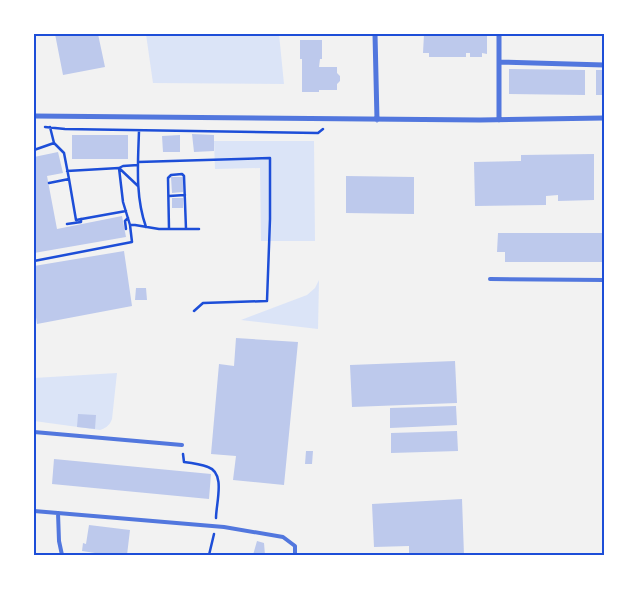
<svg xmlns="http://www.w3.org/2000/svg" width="638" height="589" viewBox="0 0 638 589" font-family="Georgia,serif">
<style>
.green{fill:#dbe4f7}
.building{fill:#bdc9ec}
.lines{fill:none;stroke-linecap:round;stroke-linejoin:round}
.path{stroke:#1d4ed8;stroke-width:2.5}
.service{stroke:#5277de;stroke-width:4}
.minor{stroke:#5277de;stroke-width:5}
.neatline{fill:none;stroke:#1d4ed8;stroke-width:2}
</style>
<rect width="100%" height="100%" fill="#f2f2f2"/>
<path class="green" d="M 146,34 L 279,34 L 284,84 L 153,83 Z
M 214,141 L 314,141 L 315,241 L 261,241 L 260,168 L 215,169 Z
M 319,280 L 318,329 L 241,320 L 307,295 L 315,288 Z
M 117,373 L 112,419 C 110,425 106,428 100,430 L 34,421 L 34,378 Z"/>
<path class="building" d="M 55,34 L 98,34 L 105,67 L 63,75 Z
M 424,34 L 487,34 L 487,54 L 482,53 L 482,57 L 470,57 L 470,53 L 466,53 L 466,57 L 429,57 L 429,53 L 423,53 Z
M 300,40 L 322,40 L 322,59 L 320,59 L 319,67 L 337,67 L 337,73 L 340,76 L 340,81 L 337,84 L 337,90 L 319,90 L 319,92 L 302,92 L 302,59 L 300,59 Z
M 509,69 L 585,70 L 585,95 L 509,94 Z
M 596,70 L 604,70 L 604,95 L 596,95 Z
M 192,134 L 214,135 L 214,151 L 194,152 Z
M 72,135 L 128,135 L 128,159 L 72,159 Z
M 180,135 L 180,152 L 163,152 L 162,136 Z
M 58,152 L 63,173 L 47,176 L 57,229 L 122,216 L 126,237 L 34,253 L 34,157 Z
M 594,154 L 594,200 L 558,201 L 558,195 L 546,196 L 546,205 L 475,206 L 474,162 L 521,161 L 521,155 Z
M 346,176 L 414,177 L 414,214 L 346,213 Z
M 171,177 L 183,177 L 183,192 L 172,193 Z
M 172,198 L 183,198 L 183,208 L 172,208 Z
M 498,233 L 604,233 L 604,262 L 505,262 L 505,252 L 497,252 Z
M 124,251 L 132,306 L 37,324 L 34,304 L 34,266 Z
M 136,288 L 146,288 L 147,300 L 135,300 Z
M 236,338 L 298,342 L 284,485 L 233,480 L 236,456 L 211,454 L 219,364 L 234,366 Z
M 455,361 L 457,403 L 352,407 L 350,365 Z
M 456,406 L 457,425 L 390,428 L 390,408 Z
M 78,414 L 96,415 L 95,429 L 77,427 Z
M 457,431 L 458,451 L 391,453 L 391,433 Z
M 306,451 L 313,451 L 312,464 L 305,464 Z
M 54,459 L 211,474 L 209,499 L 52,484 Z
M 462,499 L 464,555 L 409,555 L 409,546 L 374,547 L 372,504 Z
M 89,525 L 130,530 L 127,555 L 108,555 L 82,551 L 83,543 L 86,544 Z
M 257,541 L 264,543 L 265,555 L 253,555 Z"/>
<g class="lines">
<path class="path" d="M 45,127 L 65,129 L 318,133 L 323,129
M 139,131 C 138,163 135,196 146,227
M 34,150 L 54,143
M 138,162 L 270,158 L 270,219 L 267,301 L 203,303 L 194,311
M 67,171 L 119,168 L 138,186
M 69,179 L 76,220 L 126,211
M 49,183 L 69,179 L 64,153 L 54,143 L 50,127
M 169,196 L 185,195
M 67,224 L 81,222 L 81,219
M 130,225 L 135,225 L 159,229 L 199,229
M 126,229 L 125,221 L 128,218
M 169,229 L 168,178 L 171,175 L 182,174 L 184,176 L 186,229
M 34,261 L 132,242 L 130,225 L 123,202 L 119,168 L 123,166 L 138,165
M 183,454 L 184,462 C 192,463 200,464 208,467 C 226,473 216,503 216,518
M 209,555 L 214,534"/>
<path class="service" d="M 490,279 L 604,280
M 34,432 L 182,445
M 34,511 L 224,527 L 283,537 L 295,546 L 295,555
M 58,513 L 59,541 L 62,555"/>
<path class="minor" d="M 375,34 L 377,120
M 500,62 L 604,65
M 34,116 L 480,120 L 604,118
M 499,120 L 499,34"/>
</g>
<rect width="638" height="589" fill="none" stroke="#ffffff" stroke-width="70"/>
<rect x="35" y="35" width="568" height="519" class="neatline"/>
</svg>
